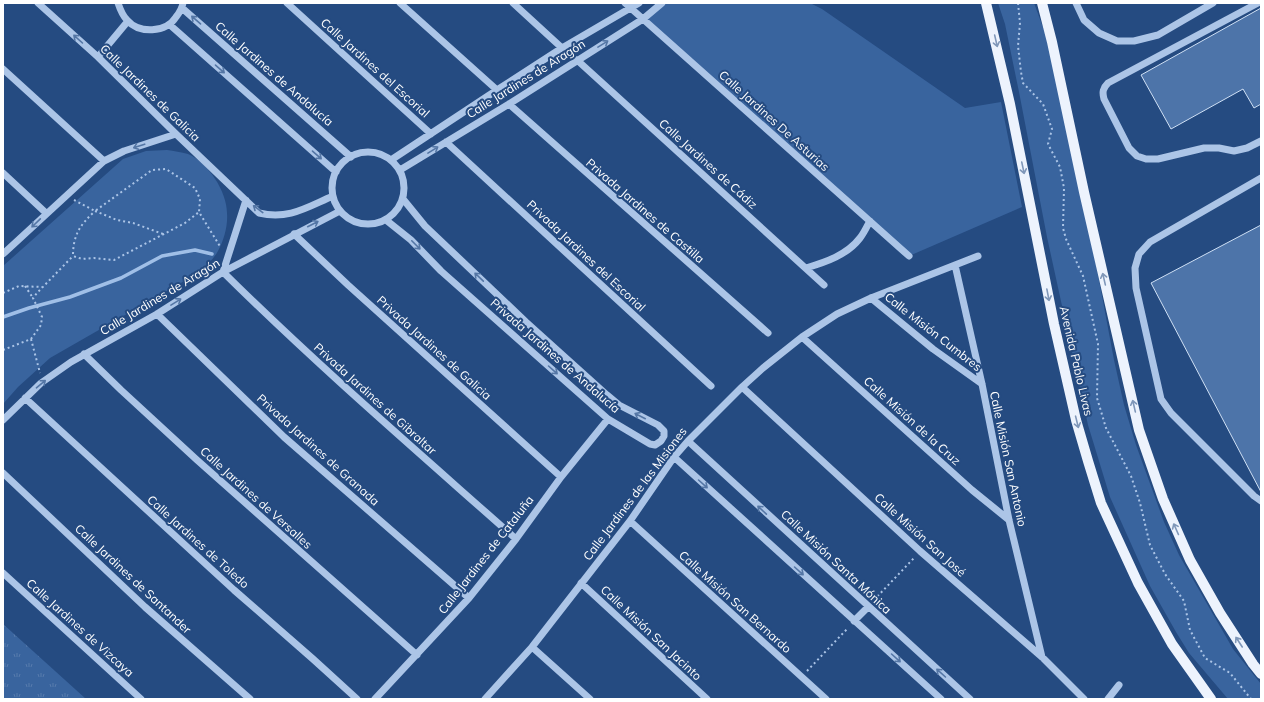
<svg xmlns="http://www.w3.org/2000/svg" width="1264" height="702" viewBox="0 0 1264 702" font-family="Mulish,sans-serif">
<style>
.grass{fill:url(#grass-tufts)}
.park{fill:#39649e}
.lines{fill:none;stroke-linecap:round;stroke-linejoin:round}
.stream{stroke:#a0bfe7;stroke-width:3.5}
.building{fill:#4d74a9;stroke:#cfe0f5}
.path{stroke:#acc5e7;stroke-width:2;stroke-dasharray:2 3;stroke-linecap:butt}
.minor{stroke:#acc5e7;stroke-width:7}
.major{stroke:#edf3fd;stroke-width:10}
.oneway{stroke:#5476a5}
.oneway2{stroke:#7f97b9}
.labels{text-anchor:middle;stroke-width:4;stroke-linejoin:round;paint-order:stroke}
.street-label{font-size:12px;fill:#fff;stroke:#254b81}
</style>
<defs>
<pattern id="grass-tufts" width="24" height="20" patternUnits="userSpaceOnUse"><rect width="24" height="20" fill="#39649e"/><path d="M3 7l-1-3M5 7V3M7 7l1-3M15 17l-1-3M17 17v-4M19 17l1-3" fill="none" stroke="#577bad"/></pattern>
</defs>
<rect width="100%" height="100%" fill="#254b81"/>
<path class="grass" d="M 3,624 L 86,699 L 3,699 Z"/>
<path class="park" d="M 662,3 L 810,3 L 822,9 L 965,108 L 1001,102 L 1022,207 L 909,256 L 643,19 Z
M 998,3 L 1034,3 L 1047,38 L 1096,264 L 1114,360 L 1124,405 L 1136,445 L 1164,522 L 1179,555 L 1233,649 L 1261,684 L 1261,699 L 1228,699 L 1189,653 L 1176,632 L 1150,586 L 1110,497 L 1088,425 L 1047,237 L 1019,92 L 1005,24 Z
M 167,150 C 174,151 181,152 188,154 C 208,162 227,192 227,213 C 228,226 224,240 218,251 C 214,259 205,266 200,272 L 50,358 L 18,387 L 3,404 L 3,266 L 123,159 L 146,151 Z"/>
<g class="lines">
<path class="stream" d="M 3,317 L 29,308 L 70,297 L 121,278 L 162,256 L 195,250 L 212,254"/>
</g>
<path class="building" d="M 1261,8 L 1261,104 L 1254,108 L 1243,89 L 1171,129 L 1141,75 Z
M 1261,225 L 1261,492 L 1151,283 Z"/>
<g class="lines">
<path class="path" d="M 1018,3 L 1020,23 L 1018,46 L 1021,72 L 1023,83 L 1043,104 L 1052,129 L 1048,144 L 1060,167 L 1064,188 L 1063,228 L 1066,239 L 1083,276 L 1098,344 L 1097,398 L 1106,428 L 1131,476 L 1140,503 L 1150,545 L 1165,574 L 1184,601 L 1190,630 L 1205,658 L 1230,673 L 1251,699
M 74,200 L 95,211 L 152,170 L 166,169 L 195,188 L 200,199 L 199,212 L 221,248
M 163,234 L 133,223 L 117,220 L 95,211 C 80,225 73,235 73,256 L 82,259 L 94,258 L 114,260 L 185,223 L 199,212
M 25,286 L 33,298
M 3,293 L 19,286 L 42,287
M 31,339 L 40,373
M 3,350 L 31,339 L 41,325 L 42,317 L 33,298 L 37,293 L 73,256
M 874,600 L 914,558
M 807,671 L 848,628"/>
<path class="minor" d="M 38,3 L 98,57 L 176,134 L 259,213 C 289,220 307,207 333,196
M 118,3 C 120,9 122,15 127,20 C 139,34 166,33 176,17 C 180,12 182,9 183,3
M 287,3 L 431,134
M 400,3 L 497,90
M 513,3 L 562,48
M 625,3 L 909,256
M 1076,3 L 1084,20 L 1099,33 L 1117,41 L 1134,41 L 1158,35 L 1213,3
M 1258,3 L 1108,83 C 1103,88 1102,92 1104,99 L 1129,148 L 1137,156 L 1146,159 L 1158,159 L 1204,148 L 1219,148 L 1234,151 L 1247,148 L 1261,141
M 182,8 L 351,157
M 170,25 L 336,172
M 98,57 L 128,21
M 577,60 L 824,285
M 3,69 L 104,161
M 509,104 L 768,333
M 446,142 L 711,386
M332 188a36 36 0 1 1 72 0a36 36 0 1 1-72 0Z
M 391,160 L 497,90 L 562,48 L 639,3
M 400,170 L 509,104 L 643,19 L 662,3
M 3,173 L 46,213
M 1261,178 L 1150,242 L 1139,254 L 1135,268 L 1136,288 L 1161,399 L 1171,413 L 1254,496 L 1261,501
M 246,200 L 223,272 C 317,365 417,451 516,539
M 386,220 L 411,240 L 441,271 L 608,419 L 650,444 L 655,445 L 661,441 L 664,436 L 664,431 L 658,425 L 619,405 L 607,395 L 526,322 L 425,226 L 403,199
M 294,234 L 348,285 L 561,477
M 3,254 L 104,161 L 124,151 L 176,134
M 955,265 L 982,384 L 1009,520 L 1042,657
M 806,268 C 826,262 847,255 860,238 C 864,233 867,226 870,221
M 871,298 L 933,349 L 982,384
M 157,314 L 284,437 L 469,598
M 802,337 L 972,490 L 1009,520
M 84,354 L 121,390 L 197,460 L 417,655
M 742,387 L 920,551 L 1042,657 L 1084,699
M 25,398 L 234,590 L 313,659 L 357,699
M 3,420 L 41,383 L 71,362 L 157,314 L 223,272 L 340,211
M 688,441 L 970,699
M 674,457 L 941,699
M 3,473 L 145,607 L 250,699
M 630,521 L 826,699
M 3,573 L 141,699
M 581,583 L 707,699
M 854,621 L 868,607
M 532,647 L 590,699
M 375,699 L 469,598 L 516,539 L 561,477 L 608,419
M 485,699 L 532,647 L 630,521 L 674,457 L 688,441 L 742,387 L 763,368 L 802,337 L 837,314 L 871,298 L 978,256
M 1108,699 L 1119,685"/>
<path class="major" d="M 986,3 L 1010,104 L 1054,324 L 1076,420 L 1088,461 L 1101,503 L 1138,583 L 1172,644 L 1211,699
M 1042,3 L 1052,42 L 1084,192 L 1139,430 L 1163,499 L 1190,560 L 1220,613 L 1253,664 L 1261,674"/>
</g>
<defs><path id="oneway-shaft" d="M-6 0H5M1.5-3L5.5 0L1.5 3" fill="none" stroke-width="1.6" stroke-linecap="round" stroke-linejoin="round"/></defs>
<g class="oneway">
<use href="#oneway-shaft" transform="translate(196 20) rotate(-139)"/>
<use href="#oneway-shaft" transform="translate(78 39) rotate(-138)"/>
<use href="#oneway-shaft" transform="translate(603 44) rotate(-32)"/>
<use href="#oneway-shaft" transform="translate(220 69) rotate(41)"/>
<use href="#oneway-shaft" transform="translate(139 146) rotate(162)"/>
<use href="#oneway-shaft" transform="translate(433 150) rotate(-32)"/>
<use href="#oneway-shaft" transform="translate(317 155) rotate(41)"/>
<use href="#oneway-shaft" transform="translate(258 209) rotate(-143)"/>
<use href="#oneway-shaft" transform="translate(36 223) rotate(136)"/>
<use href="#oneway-shaft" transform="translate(313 224) rotate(-27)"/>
<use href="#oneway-shaft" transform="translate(416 245) rotate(45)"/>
<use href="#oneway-shaft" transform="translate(479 277) rotate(-136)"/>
<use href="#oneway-shaft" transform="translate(176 302) rotate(-32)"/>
<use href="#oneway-shaft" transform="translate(553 370) rotate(42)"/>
<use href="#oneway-shaft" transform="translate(41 384) rotate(-40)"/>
<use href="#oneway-shaft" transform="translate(640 416) rotate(-153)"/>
<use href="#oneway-shaft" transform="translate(703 484) rotate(42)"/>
<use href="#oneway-shaft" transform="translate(762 510) rotate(-137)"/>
<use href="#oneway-shaft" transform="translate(799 571) rotate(42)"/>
<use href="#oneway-shaft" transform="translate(896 658) rotate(42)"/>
<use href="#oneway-shaft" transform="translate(941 673) rotate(-138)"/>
</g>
<g class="oneway2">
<use href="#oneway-shaft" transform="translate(996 41) rotate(77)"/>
<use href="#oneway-shaft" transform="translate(1023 168) rotate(78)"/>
<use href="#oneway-shaft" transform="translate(1104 279) rotate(-103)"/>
<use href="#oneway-shaft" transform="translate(1048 295) rotate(79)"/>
<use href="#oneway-shaft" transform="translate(1134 406) rotate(-103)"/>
<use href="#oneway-shaft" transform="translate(1077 422) rotate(76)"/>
<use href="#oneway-shaft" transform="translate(1176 529) rotate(-114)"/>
<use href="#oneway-shaft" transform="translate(1239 642) rotate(-123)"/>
</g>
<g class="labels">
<g class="street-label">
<text transform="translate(375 68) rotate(42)" y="4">Calle Jardines del Escorial</text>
<text transform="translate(274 74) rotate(41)" y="4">Calle Jardines de Andalucía</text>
<text transform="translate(526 79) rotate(-32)" y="4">Calle Jardines de Aragón</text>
<text transform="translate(150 93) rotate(44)" y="4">Calle Jardines de Galicia</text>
<text transform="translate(774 121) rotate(42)" y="4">Calle Jardines De Asturias</text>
<text transform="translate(708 164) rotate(42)" y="4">Calle Jardines de Cádiz</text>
<text transform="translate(645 211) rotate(41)" y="4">Privada Jardines de Castilla</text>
<text transform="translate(586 256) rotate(43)" y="4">Privada Jardines del Escorial</text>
<text transform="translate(160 297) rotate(-31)" y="4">Calle Jardines de Aragón</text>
<text transform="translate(933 332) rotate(38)" y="4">Calle Misión Cumbres</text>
<text transform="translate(434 348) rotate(42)" y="4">Privada Jardines de Galicia</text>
<text transform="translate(555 356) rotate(41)" y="4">Privada Jardines de Andalucía</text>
<text transform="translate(1076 361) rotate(77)" y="4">Avenida Pablo Livas</text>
<text transform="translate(375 399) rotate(42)" y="4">Privada Jardines de Gibraltar</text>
<text transform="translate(912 421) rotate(42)" y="4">Calle Misión de la Cruz</text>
<text transform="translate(318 450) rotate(42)" y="4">Privada Jardines de Granada</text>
<text transform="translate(1008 459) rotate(78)" y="4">Calle Misión San Antonio</text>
<text transform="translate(635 494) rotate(-53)" y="4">Calle Jardines de las Misiones</text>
<text transform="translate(256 498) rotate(42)" y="4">Calle Jardines de Versalles</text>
<text transform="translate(920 535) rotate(42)" y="4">Calle Misión San José</text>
<text transform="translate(198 542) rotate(42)" y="4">Calle Jardines de Toledo</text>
<text transform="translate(486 555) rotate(-52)" y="4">Calle Jardines de Cataluña</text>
<text transform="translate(836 562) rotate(43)" y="4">Calle Misión Santa Mónica</text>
<text transform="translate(133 579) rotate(43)" y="4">Calle Jardines de Santander</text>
<text transform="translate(735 602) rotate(42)" y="4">Calle Misión San Bernardo</text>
<text transform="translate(80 628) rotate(42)" y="4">Calle Jardines de Vizcaya</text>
<text transform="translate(651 633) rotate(43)" y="4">Calle Misión San Jacinto</text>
</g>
</g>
<rect width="1264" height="702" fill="none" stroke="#ffffff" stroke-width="8"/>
</svg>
